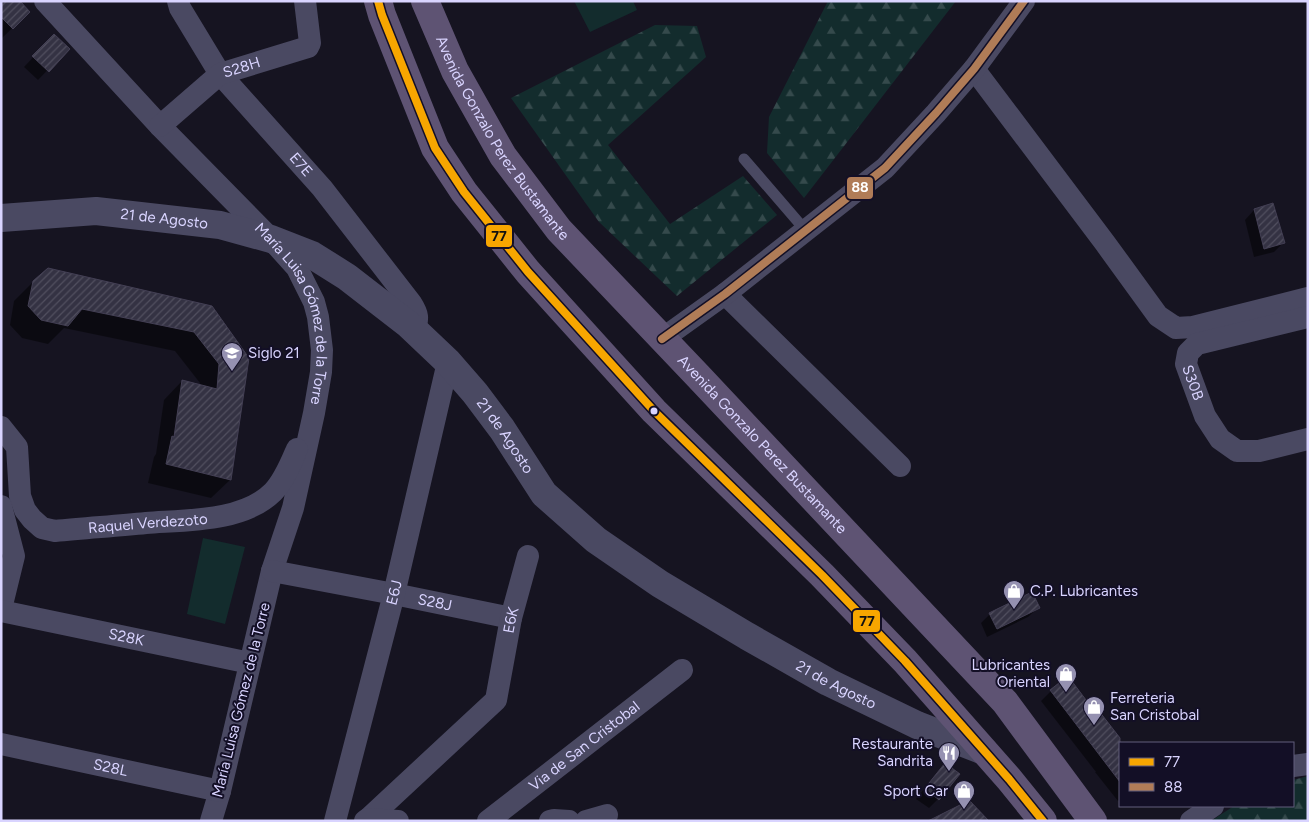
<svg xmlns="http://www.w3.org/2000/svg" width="1309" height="822" viewBox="0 0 1309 822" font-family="Figtree,sans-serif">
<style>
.grass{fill:#132c2d}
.forest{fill:url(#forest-firs)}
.shadow{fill:#0007}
.building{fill:url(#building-hatch);stroke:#433f54}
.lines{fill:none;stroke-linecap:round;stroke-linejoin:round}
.service{stroke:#4a4962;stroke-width:11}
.minor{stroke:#4a4962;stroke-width:22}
.tertiary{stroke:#4a4962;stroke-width:28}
.primary{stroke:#5e5373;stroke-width:28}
.bus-1-casing{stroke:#130f26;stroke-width:11}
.bus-2-casing{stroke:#130f26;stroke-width:11}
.bus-1{stroke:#f7a600;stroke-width:8}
.bus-2{stroke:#b07c57;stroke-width:8}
.bus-dot{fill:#d9d4ff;stroke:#130f26;stroke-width:2}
.labels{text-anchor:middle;stroke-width:4;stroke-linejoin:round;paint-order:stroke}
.street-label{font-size:15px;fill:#d9d4ff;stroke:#130f26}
.poi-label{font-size:15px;fill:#d9d4ff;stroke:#130f26;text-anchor:start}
.line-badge{stroke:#130f26;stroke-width:2}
.badge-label{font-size:14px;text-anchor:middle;font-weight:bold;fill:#fff}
.pale-badge-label{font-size:14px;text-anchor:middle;font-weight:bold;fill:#111}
</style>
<defs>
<pattern id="forest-firs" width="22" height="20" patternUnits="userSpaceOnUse" patternTransform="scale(1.25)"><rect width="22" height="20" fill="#132c2d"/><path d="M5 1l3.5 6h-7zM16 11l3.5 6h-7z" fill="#354a4c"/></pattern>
<pattern id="building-hatch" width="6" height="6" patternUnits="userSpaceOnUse" patternTransform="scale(1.25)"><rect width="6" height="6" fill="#343243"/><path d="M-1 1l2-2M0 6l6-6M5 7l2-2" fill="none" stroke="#514f5f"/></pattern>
</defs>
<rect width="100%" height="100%" fill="#161421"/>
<path class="grass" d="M 574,1 L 633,1 L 637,10 L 590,32 Z
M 203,538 L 245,547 L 225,624 L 187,614 Z"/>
<path class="forest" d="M 828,1 L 956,1 L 804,198 L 767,153 L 769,117 Z
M 655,25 L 697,26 L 706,57 L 608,145 L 670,224 L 743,176 L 777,215 L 677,296 L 599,222 L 511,98 Z
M 1308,776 L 1308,821 L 1211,821 L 1234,806 L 1293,806 L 1293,780 Z"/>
<path class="shadow" d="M 1,1 L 29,12 L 1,39 Z
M 54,35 L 68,49 L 38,80 L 24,67 Z
M 1254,210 L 1284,242 L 1274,252 L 1254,257 L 1245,220 Z
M 33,282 L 211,307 L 247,358 L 230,480 L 211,498 L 148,483 L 154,457 L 156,454 L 164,400 L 182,381 L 200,386 L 200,383 L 175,351 L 64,328 L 48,344 L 22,338 L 10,325 L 14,301 Z
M 1038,608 L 1028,617 L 987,637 L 981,623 L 990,614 Z
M 1067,678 L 1120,747 L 1120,799 L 1118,801 L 1095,772 L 1096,772 L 1041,701 L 1051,691 Z
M 945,764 L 938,799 L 929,808 L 916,799 L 936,774 Z"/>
<path class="building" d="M 1,1 L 20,1 L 30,12 L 13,29 L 1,17 Z
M 54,34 L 70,49 L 49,72 L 32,56 Z
M 1273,203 L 1285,243 L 1264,249 L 1254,209 Z
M 48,268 L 212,306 L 249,358 L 231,480 L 166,464 L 172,436 L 174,437 L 182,380 L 217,389 L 219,364 L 194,332 L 82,309 L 68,326 L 41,320 L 28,306 L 33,281 Z
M 1032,592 L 1040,608 L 997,629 L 989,613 Z
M 1068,676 L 1089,704 L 1092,702 L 1120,738 L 1120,782 L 1050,690 Z
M 945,763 L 960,774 L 939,800 L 925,788 Z
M 969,800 L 989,821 L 928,821 L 962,804 Z"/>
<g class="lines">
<path class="service" d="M 744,159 L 806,231"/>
<g class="minor">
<path id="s1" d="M 45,1 L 160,126 L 271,239 L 297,268 L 314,302 L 318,317 L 322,350 L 321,372 L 314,413 L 293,508 L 272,571 L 220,791 L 211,821"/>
<path id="s2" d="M 178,1 L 180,8 L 220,74 L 322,188 L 411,303 C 418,314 419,318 414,331"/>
<path d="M 974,69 L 1105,243 L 1158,316 L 1176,328 L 1193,327 L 1308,298"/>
<path id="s3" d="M 160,126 L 220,74 L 308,47 L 310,43 L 305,1"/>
<path d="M 725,294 L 900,466"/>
<path id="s4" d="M 1308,317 L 1197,344 L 1188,353 L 1186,364 L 1205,416 L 1220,439 L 1237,451 L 1259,451 L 1308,439"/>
<path d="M 662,339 L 725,294 L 885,168 L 936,113 L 974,69 L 1024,1"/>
<path id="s5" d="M 1,427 L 17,447 L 20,496 L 25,510 L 32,519 L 42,528 L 55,531 C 85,528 116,526 146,523 C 185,520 243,522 273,492 C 284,481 291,463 297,449"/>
<path d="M 1,506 L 14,556 L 1,609"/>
<path id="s6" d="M 272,571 L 394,594 L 511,618"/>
<path id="s7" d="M 1,611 L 250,663"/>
<path id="s8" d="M 1,744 L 220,791"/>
<path d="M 1293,766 L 1308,764"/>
<path id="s9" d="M 368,819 L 496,700 L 511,618 L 528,556"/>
<path id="s10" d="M 335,821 L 394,594 L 448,362"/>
<path d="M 365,821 L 368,819 L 398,821"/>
<path id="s11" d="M 488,821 L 682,670"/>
<path d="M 550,821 L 554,820 L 569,821"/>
<path d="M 586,821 L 607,815"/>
<path d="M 1191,821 L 1213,806"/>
</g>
<path class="tertiary" id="s12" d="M 1,218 L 96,211 L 220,225 L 271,239 L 312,255 L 347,277 L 409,325 L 448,362 L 475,393 L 502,429 L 544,494 L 596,540 L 660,584 L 747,636 L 828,682 L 917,725 L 984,751"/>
<g class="primary">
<path d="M 378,1 L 382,15 L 435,148 L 464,192 L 528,272 L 654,411 L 822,575 L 905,661 L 1009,779 L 1043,821"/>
<path id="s13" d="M 425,1 L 455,71 L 503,156 L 559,230 L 698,376 L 1005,702 L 1093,821"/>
</g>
<g class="bus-1-casing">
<path id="bus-1" d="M 378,1 L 382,15 L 435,148 L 464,192 L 528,272 L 654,411 L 822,575 L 905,661 L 1009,779 L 1043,821"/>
</g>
<g class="bus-2-casing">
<path id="bus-2" d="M 662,339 L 725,294 L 885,168 L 936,113 L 974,69 L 1024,1"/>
</g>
<use href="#bus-1" class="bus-1"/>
<use href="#bus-2" class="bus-2"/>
</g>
<defs>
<g id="university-pin" transform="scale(1.125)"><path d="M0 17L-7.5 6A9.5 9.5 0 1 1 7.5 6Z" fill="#9591b1" stroke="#130f26"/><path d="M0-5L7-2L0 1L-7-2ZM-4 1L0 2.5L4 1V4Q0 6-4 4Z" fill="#fff"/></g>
<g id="shop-pin" transform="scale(1.125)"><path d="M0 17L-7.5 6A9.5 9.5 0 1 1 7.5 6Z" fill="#9591b1" stroke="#130f26"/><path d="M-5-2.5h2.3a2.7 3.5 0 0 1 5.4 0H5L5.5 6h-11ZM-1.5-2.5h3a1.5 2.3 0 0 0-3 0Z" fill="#fff"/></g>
<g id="restaurant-pin" transform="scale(1.125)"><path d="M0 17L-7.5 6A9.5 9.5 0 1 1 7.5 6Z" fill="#9591b1" stroke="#130f26"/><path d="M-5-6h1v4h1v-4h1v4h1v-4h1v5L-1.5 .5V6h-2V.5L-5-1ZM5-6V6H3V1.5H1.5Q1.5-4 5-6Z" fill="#fff"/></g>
</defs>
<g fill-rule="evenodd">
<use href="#university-pin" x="232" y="353"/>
<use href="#shop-pin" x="1014" y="591"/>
<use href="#shop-pin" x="1066" y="674"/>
<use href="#shop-pin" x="1094" y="707"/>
<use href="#restaurant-pin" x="949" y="753"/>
<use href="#shop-pin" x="964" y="791"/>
</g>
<circle class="bus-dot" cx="654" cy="411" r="4.5"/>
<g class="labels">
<g class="street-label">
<text dy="5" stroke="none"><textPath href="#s3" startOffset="102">S28H</textPath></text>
<text dy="5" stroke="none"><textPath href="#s13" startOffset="158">Avenida Gonzalo Perez Bustamante</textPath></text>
<text dy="5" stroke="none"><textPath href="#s2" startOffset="206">E7E</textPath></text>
<text dy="5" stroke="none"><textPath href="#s12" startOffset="164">21 de Agosto</textPath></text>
<text dy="5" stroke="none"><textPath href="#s1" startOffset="409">María Luisa Gómez de la Torre</textPath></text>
<text dy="5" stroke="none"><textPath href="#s4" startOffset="158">S30B</textPath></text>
<text dy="5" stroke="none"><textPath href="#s12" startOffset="584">21 de Agosto</textPath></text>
<text dy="5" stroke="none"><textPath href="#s13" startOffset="562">Avenida Gonzalo Perez Bustamante</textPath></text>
<text dy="5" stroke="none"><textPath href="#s5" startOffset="221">Raquel Verdezoto</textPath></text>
<text dy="5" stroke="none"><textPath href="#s10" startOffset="236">E6J</textPath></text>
<text dy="5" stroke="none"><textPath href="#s6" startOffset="166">S28J</textPath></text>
<text dy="5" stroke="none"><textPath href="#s9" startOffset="256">E6K</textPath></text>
<text dy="5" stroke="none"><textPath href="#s7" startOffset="128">S28K</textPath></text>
<text dy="5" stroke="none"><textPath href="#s12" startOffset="1004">21 de Agosto</textPath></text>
<text transform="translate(241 700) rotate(-76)" y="5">María Luisa Gómez de la Torre</text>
<text dy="5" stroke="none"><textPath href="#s11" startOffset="122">Via de San Cristobal</textPath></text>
<text dy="5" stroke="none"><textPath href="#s8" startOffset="112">S28L</textPath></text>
</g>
<g class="poi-label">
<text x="248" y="358">Siglo 21</text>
<text x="1030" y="596">C.P. Lubricantes</text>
<text x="1050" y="670" text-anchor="end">Lubricantes<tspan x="1050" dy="17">Oriental</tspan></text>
<text x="1110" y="703">Ferreteria<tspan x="1110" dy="17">San Cristobal</tspan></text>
<text x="933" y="749" text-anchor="end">Restaurante<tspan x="933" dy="17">Sandrita</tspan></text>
<text x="948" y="796" text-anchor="end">Sport Car</text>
</g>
</g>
<g class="line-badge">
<rect x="846" y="176" width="28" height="24" rx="5" fill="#b07c57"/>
<rect x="485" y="224" width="28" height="24" rx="5" fill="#f7a600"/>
<rect x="852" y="609" width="29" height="24" rx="5" fill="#f7a600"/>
</g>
<g class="badge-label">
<text x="860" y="192">88</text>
</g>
<g class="pale-badge-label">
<text x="499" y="241">77</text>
<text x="867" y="626">77</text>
</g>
<rect width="1309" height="822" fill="none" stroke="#d9d4ff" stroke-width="5"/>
<rect x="1119" y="742" width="175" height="65" fill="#130f26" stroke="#625e7d"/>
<rect x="1129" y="758" width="25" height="8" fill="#f7a600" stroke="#625e7d"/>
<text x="1164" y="767" font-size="15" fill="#d9d4ff">77</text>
<rect x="1129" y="783" width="25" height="8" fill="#b07c57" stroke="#625e7d"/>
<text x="1164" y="792" font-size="15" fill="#d9d4ff">88</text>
</svg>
